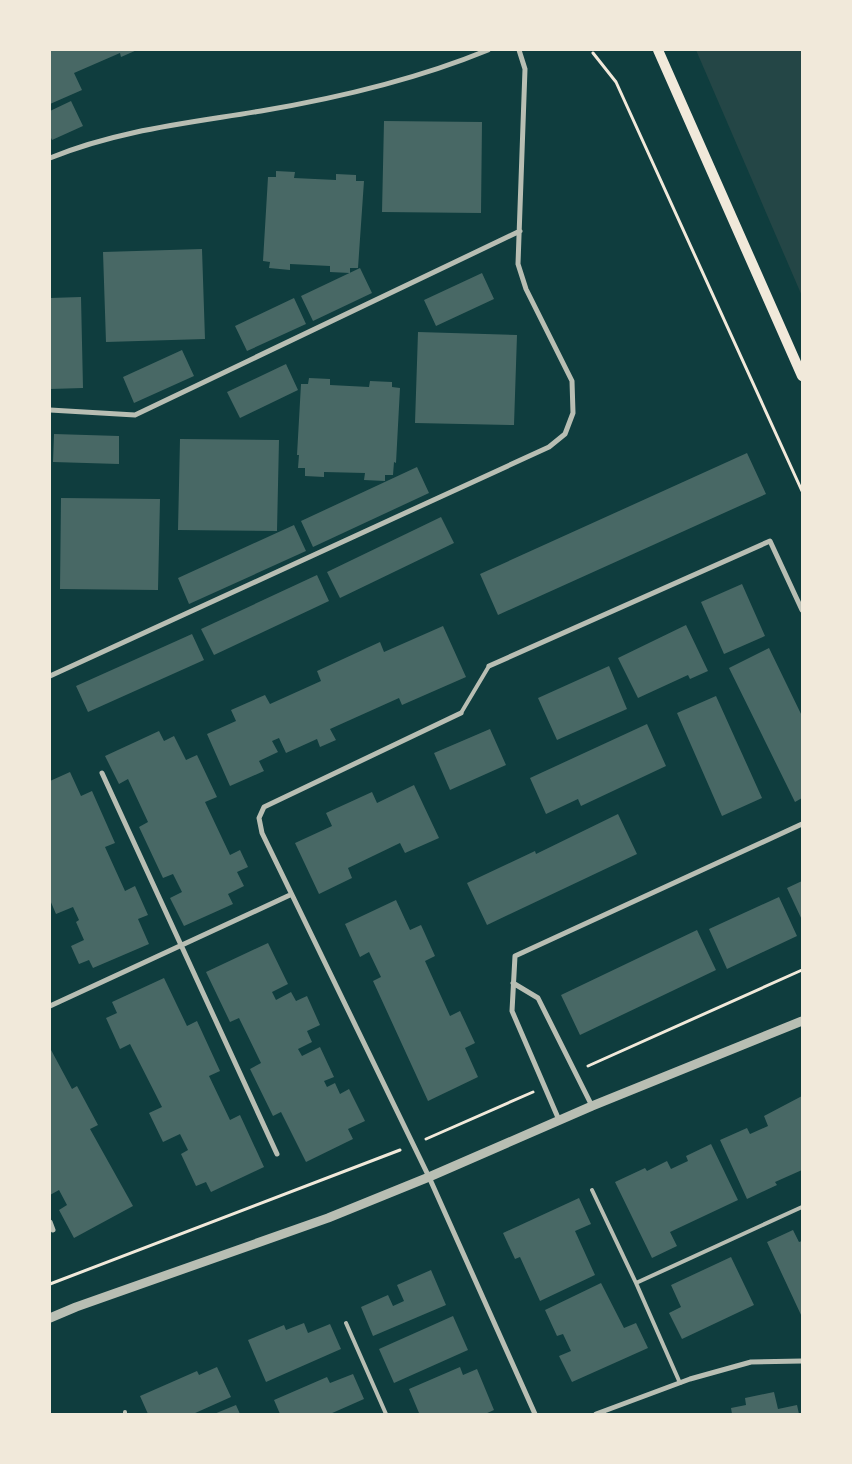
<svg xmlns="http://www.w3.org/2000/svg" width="852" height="1464" viewBox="0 0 852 1464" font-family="Karla,sans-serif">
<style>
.green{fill:#244646}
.building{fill:#486865}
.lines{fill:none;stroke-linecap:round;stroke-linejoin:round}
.path{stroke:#f1e9da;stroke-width:3}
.service{stroke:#b8beb3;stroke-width:4}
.minor{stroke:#b8beb3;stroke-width:5}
.tertiary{stroke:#b8beb3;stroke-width:9}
.secondary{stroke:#f1e9da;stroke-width:10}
</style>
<rect width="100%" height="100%" fill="#0f3d3e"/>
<path class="green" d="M 696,50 L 802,50 L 802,296 Z"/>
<path class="building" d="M 50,50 L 137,50 L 121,57 L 120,53 L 74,73 L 82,90 L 50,104 Z
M 71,101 L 83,126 L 52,140 L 50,136 L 50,111 Z
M 384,121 L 482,122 L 481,213 L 382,212 Z
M 276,171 L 295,172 L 294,178 L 336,180 L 336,174 L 356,175 L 356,181 L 364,181 L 358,268 L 350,268 L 350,273 L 330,272 L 330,266 L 290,264 L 290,270 L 269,268 L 270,262 L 263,261 L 268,177 L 276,177 Z
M 202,249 L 205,339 L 106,342 L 103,252 Z
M 360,268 L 372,293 L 313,321 L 301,296 Z
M 482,273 L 494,299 L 436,326 L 424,300 Z
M 81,297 L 83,388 L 50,389 L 50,298 Z
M 294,298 L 306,324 L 247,351 L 235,326 Z
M 418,332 L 517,335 L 514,425 L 415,423 Z
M 182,350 L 194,376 L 134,403 L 123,377 Z
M 286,364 L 298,390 L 240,418 L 227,392 Z
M 309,378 L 330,379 L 330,385 L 369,387 L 370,381 L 392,382 L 392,387 L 400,388 L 396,463 L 394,462 L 393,475 L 385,475 L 385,481 L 364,480 L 365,473 L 324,472 L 324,477 L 305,476 L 305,468 L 298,468 L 299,455 L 297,455 L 301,384 L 308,384 Z
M 54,434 L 119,436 L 119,464 L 53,462 Z
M 180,439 L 279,440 L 277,531 L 178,530 Z
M 747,453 L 766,494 L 498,615 L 480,574 Z
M 417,467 L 429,493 L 313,547 L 301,521 Z
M 61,498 L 160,499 L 158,590 L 60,589 Z
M 441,517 L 454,543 L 340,598 L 327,572 Z
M 294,525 L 306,551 L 189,604 L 178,578 Z
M 317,575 L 329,601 L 214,655 L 201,629 Z
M 742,584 L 765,636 L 724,654 L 701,602 Z
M 686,625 L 708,671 L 690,679 L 688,675 L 638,698 L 618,658 Z
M 443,626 L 466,677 L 402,705 L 399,698 L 330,729 L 336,740 L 320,747 L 317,739 L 286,753 L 279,738 L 272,741 L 278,752 L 259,761 L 264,771 L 230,786 L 207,734 L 236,721 L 231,710 L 265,695 L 270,704 L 321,681 L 317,671 L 380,642 L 384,652 Z
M 192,634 L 204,660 L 88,712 L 76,686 Z
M 769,648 L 802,716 L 802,798 L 795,802 L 729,668 Z
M 609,666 L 627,709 L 557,740 L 538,698 Z
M 716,696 L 762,798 L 722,816 L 677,713 Z
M 647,724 L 666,766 L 581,806 L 578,799 L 546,814 L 530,778 Z
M 490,729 L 506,765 L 450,790 L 434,753 Z
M 159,731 L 164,741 L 174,736 L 186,760 L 197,755 L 217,797 L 205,802 L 230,855 L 240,850 L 248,867 L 237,872 L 244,886 L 228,894 L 233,904 L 184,926 L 170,898 L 182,892 L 173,874 L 163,878 L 139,827 L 148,822 L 128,779 L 119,784 L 105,756 Z
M 70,772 L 81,796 L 92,791 L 115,843 L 105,847 L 125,891 L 135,886 L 148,915 L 138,919 L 149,944 L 93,968 L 89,960 L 79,964 L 71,946 L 84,940 L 76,922 L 79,920 L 73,907 L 56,914 L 50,900 L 50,781 Z
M 414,785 L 439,838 L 405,853 L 400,843 L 348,868 L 352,878 L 319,894 L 295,843 L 332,826 L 326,813 L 372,792 L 377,803 Z
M 618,814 L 637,854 L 487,925 L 467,883 L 535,851 L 536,854 Z
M 802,881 L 802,920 L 787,888 Z
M 779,897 L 797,936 L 727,969 L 709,929 Z
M 396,900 L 410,930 L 421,925 L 435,956 L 425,961 L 450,1016 L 460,1011 L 475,1043 L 465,1048 L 478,1077 L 428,1101 L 373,981 L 381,977 L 369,952 L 360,957 L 345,924 Z
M 697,930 L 716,970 L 580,1035 L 561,995 Z
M 268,943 L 288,984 L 272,992 L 276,1000 L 291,992 L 296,1001 L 307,996 L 320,1025 L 307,1031 L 312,1042 L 298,1049 L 302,1056 L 320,1047 L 334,1077 L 324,1081 L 327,1087 L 335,1083 L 340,1094 L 349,1089 L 365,1121 L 348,1129 L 353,1139 L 306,1162 L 281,1112 L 273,1116 L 250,1069 L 261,1063 L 239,1018 L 230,1022 L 206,972 Z
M 164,978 L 187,1026 L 197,1021 L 220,1071 L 209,1076 L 230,1120 L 240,1115 L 264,1167 L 211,1192 L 206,1182 L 196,1186 L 181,1154 L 188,1150 L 180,1134 L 163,1142 L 149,1113 L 162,1107 L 130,1044 L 120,1049 L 106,1018 L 117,1013 L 112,1002 Z
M 50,1048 L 72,1089 L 77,1086 L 98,1125 L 90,1129 L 133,1206 L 74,1238 L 59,1210 L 67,1205 L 59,1190 L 50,1195 Z
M 802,1096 L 802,1170 L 775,1182 L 777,1185 L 747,1199 L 720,1140 L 747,1128 L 750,1134 L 768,1126 L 764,1116 Z
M 711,1144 L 738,1200 L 670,1232 L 677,1246 L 652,1258 L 615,1182 L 645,1168 L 647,1171 L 667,1161 L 671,1169 L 688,1161 L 686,1156 Z
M 579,1198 L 591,1224 L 575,1231 L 595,1275 L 540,1301 L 520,1257 L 515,1259 L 503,1233 Z
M 793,1230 L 799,1242 L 802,1241 L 802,1317 L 767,1242 Z
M 731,1257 L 754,1305 L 682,1339 L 669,1313 L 681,1307 L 671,1285 Z
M 431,1270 L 446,1305 L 373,1336 L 361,1307 L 388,1295 L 393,1306 L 404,1301 L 397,1285 Z
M 601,1283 L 624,1328 L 636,1323 L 648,1348 L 572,1382 L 559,1356 L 571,1351 L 563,1334 L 557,1336 L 545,1310 Z
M 453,1316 L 468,1350 L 394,1383 L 379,1349 Z
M 304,1323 L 308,1333 L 330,1324 L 341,1349 L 266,1382 L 248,1340 L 284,1325 L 286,1330 Z
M 217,1367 L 231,1397 L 193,1414 L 148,1414 L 140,1396 L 197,1371 L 199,1375 Z
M 460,1367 L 463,1375 L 477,1369 L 494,1410 L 485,1414 L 416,1414 L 419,1413 L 409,1389 Z
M 353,1374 L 364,1399 L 330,1414 L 280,1414 L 274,1400 L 327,1377 L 330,1383 Z
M 774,1392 L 778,1409 L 797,1405 L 799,1414 L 732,1414 L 731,1408 L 746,1405 L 745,1398 Z
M 236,1405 L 240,1414 L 214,1414 Z"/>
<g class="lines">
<path class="path" d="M 593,53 L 616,82 L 802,491
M 588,1066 L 802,970
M 426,1139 L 533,1092
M 50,1284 L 400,1150"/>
<path class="service" d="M 461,713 L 489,666
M 592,1190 L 636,1283
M 346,1323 L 386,1414
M 680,1383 L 636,1283 L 802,1207
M 125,1412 L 125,1414"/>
<path class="minor" d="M 50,158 C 118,130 189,123 261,111 C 338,98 415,80 488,50
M 50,410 L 135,415 L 520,231
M 489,666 L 770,541 L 802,610
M 50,676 L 549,447 L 565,434 L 573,413 L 572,381 L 526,289 L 518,264 L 525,69 L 519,50
M 461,713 L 264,807 L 259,818 L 262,833 L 429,1177 L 535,1414
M 102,773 L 277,1154
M 513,983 L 538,998 L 592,1106
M 50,1006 L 290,895
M 559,1120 L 512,1011 L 515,956 L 802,824
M 50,1222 L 53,1230
M 596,1414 L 690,1379 L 751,1362 L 802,1361"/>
<path class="tertiary" d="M 50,1318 L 76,1307 L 328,1218 L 429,1177 L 592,1106 L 802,1021"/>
<path class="secondary" d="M 658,50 L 802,376"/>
</g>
<rect width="852" height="1464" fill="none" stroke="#f1e9da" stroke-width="102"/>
</svg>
